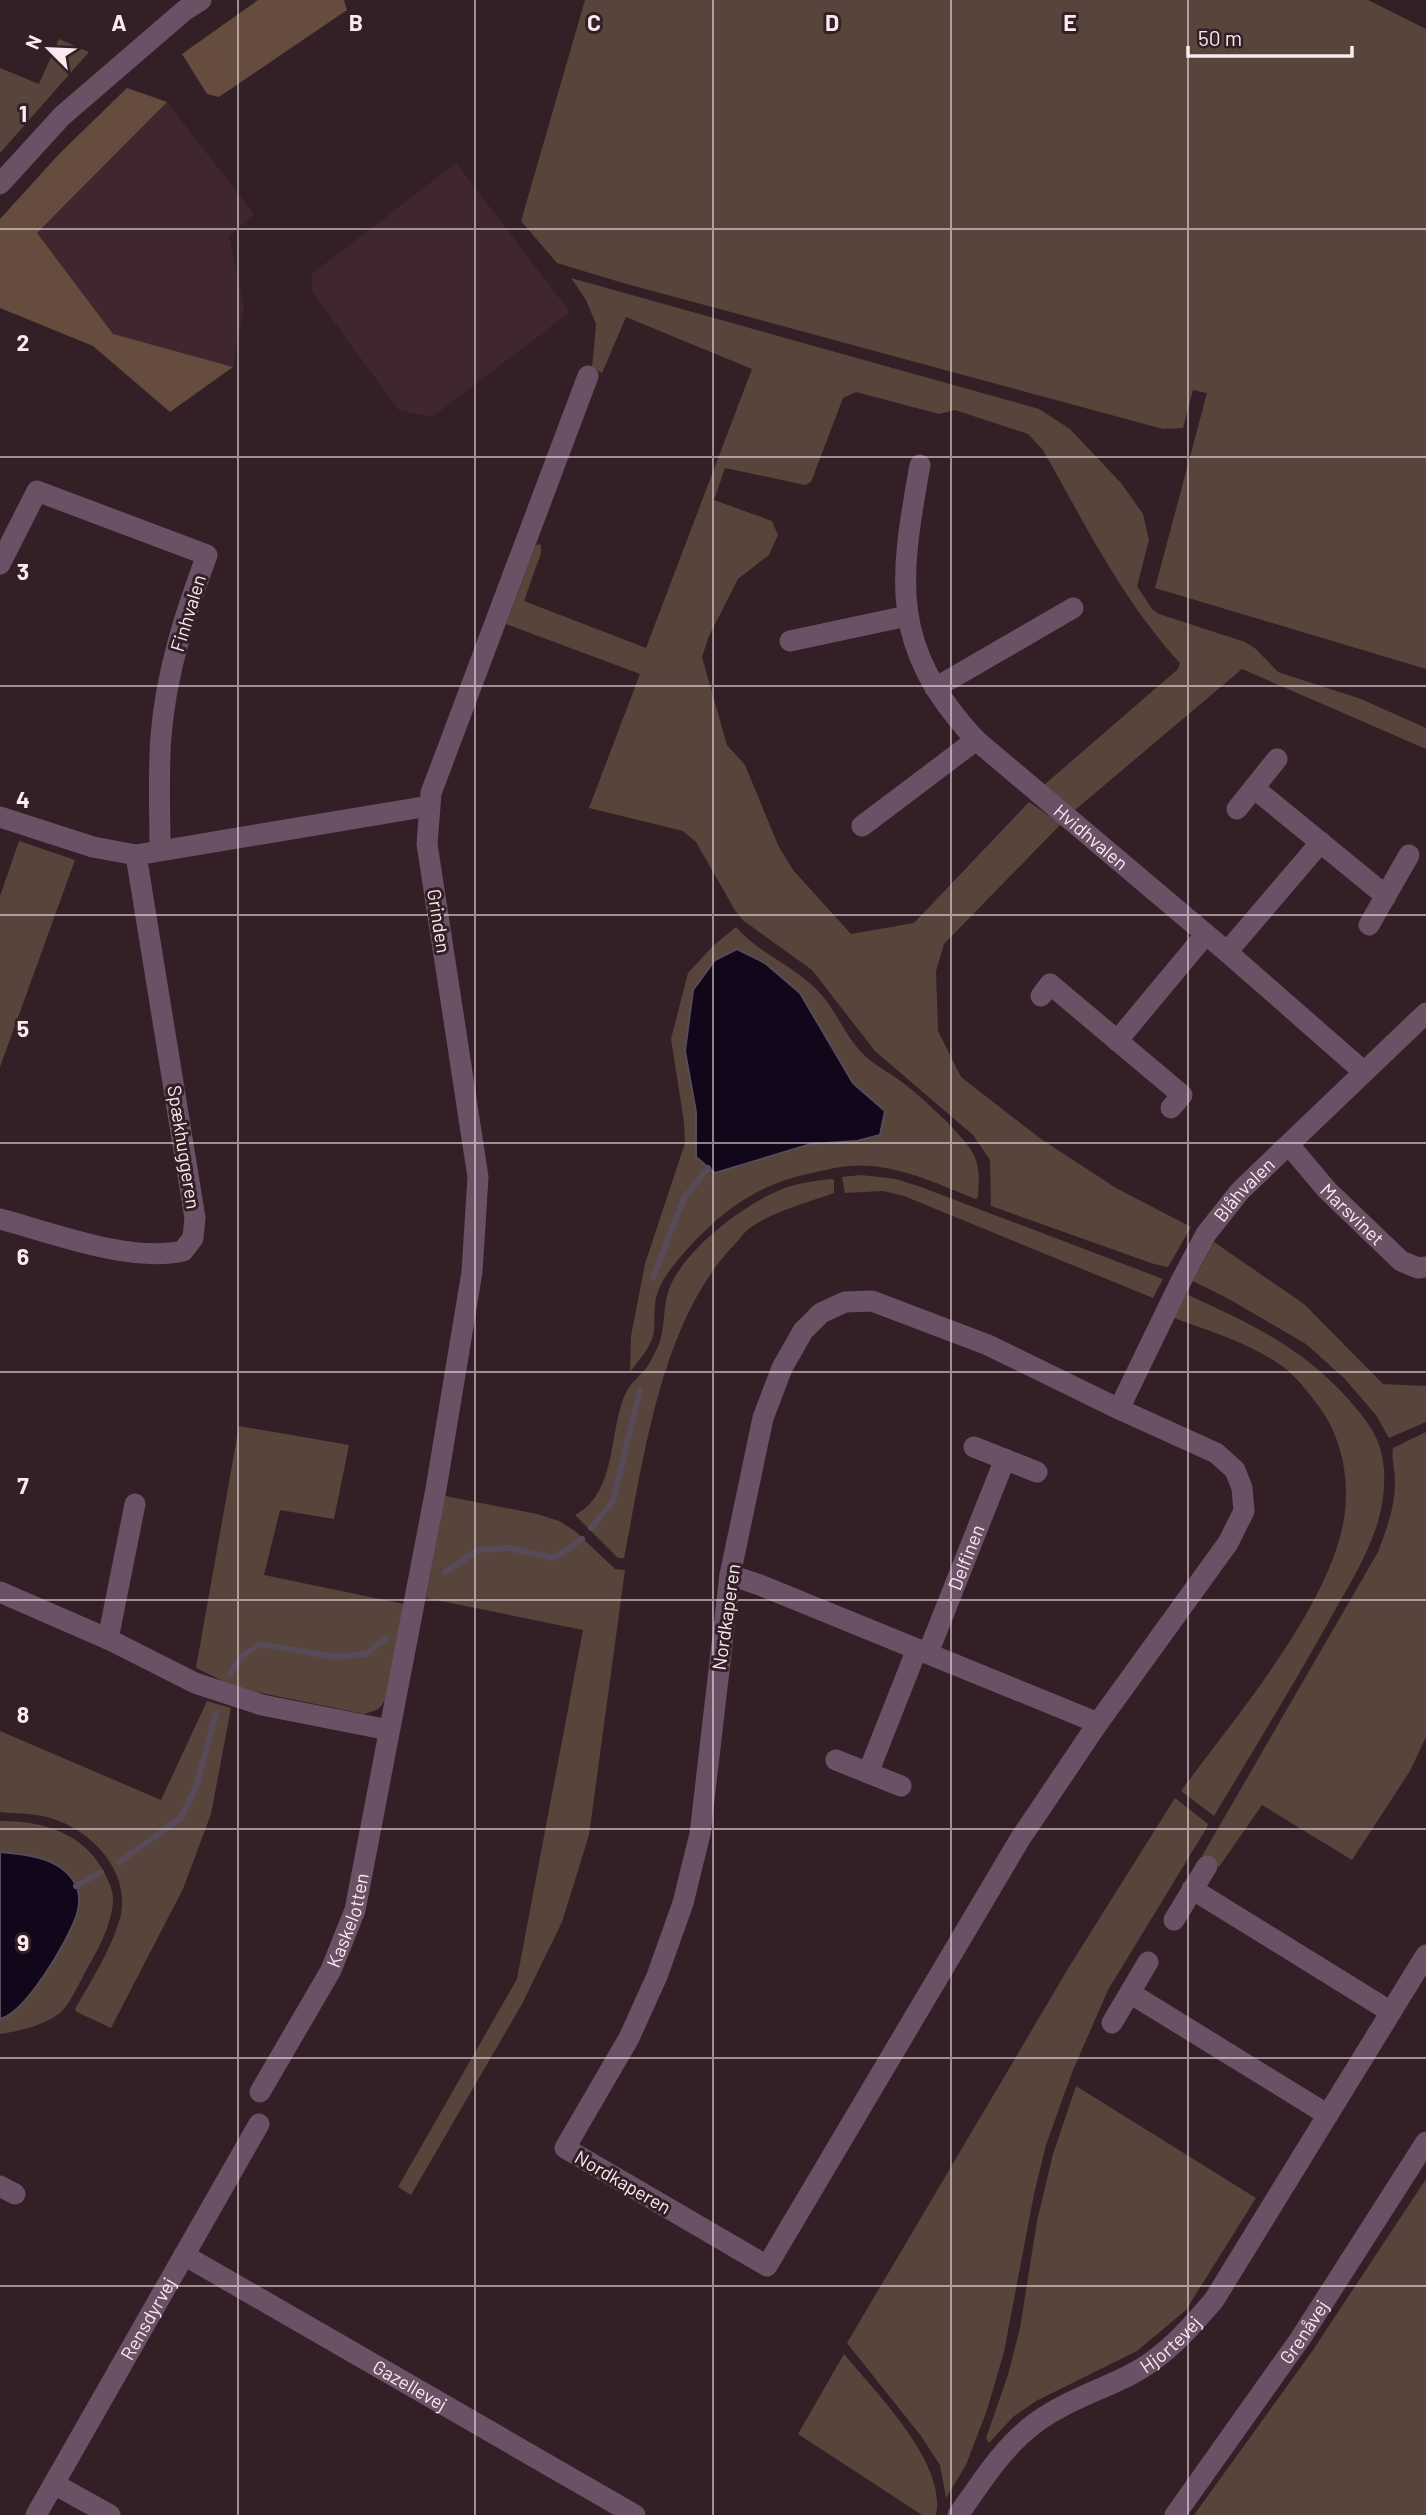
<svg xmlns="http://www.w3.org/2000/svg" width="1426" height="2515" viewBox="0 0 1426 2515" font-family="Barlow,sans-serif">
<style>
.built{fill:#40272f}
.green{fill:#57443a}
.forest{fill:#664c3e}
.water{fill:#12071a;stroke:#574b5a;stroke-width:2}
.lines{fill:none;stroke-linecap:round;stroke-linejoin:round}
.stream{stroke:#574b5a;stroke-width:6}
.minor{stroke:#6a5166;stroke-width:21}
.grid{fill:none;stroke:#f8eaee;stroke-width:2;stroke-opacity:0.55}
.labels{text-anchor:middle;stroke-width:6;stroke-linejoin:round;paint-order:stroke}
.street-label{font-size:19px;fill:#f8eaee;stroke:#332026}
.grid-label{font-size:23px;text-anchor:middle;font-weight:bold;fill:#f8eaee;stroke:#332026;stroke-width:6;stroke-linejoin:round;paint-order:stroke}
</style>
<rect width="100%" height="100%" fill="#332026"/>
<path class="built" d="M 167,102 L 254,214 L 229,236 L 244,307 L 233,367 L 113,335 L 37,233 Z
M 456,163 L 570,312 L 432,417 L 399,410 L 312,292 L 312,274 Z"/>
<path class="green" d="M 585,0 L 1368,0 L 1426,29 L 1426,669 L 1155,588 L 1207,393 L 1193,390 L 1183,428 L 1163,429 L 623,283 L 557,263 L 521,221 Z
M 59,39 L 89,52 L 0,153 L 0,68 L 39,84 Z
M 571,278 L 1039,409 L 1070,429 L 1121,483 L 1143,514 L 1149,540 L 1137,586 L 1152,609 L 1159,614 L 1245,642 L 1256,649 L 1278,672 L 1361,699 L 1426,728 L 1426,749 L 1242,669 L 1075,810 L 1044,785 L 1178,669 L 1180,663 C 1122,600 1085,524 1043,450 L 1028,434 L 955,410 L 939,414 L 856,392 L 843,398 L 811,482 L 805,485 L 725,468 L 714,500 L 772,521 L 778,535 L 769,555 L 738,579 L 709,636 L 702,657 L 727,745 L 745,765 L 778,845 L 793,870 L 851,934 L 914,923 L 1029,802 L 1061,824 L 944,944 L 936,971 L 938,1031 L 961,1077 L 1041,1139 L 1116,1188 L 1191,1227 L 1168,1267 L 1154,1264 L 991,1206 L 990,1160 L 973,1135 L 875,1051 L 812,970 L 744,921 L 736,912 L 696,842 L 683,831 L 589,808 L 640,674 L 506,624 L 535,546 L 538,544 L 541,545 L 541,553 L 524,601 L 646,648 L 752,369 L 626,317 L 602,373 L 592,368 L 596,324 L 586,300 Z
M 19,841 L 75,860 L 0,1067 L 0,896 Z
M 736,927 C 758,953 792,965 816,989 C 835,1007 844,1035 863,1054 C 875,1066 889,1072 902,1082 C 919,1095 965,1136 974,1155 C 980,1168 979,1183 978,1197 L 976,1199 C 942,1186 906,1168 869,1166 C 851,1164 834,1168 816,1172 C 762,1183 728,1205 690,1246 C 679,1259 666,1272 659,1289 C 653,1302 655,1317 654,1331 C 652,1347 639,1359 630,1372 L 631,1336 L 645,1264 L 685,1143 L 684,1122 L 671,1039 L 688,973 L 713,946 Z
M 861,1175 L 896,1179 L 921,1187 L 1163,1279 L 1153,1298 L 904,1196 L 883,1191 L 845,1193 L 842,1177 Z
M 832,1179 L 834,1180 L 834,1193 C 807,1203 773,1211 750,1228 C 744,1232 740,1239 735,1244 C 661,1320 644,1457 624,1558 L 618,1558 L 575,1515 C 616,1494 609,1435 624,1397 C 628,1385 639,1377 647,1367 C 652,1360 655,1352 659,1344 C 666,1326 662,1302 672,1282 C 691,1245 742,1206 780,1190 C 796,1183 814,1181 832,1179 Z
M 1214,1242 L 1304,1304 L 1383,1384 L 1426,1386 L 1426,1422 L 1389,1438 L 1376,1415 L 1344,1378 L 1306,1344 L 1229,1299 L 1193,1281 Z
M 1186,1294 C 1251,1324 1301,1346 1350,1401 C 1361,1414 1374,1429 1379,1445 C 1387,1468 1385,1495 1379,1518 C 1369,1554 1348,1587 1330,1619 C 1293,1686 1253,1751 1214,1816 L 1181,1791 C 1235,1717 1324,1614 1343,1525 C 1351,1483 1343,1437 1317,1404 C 1308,1392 1297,1378 1285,1368 C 1252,1344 1212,1332 1174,1318 Z
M 239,1426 L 349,1445 L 334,1519 L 280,1510 L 264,1575 L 404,1604 L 386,1696 C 383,1708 376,1711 364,1714 L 237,1688 L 196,1668 Z
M 1426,1432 L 1426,1737 L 1410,1771 L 1352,1860 L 1262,1805 L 1219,1867 L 1202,1856 L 1378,1552 C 1387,1528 1395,1507 1395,1481 C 1395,1470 1391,1459 1393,1448 Z
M 445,1496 L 537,1514 L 559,1521 L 575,1531 L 615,1569 L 625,1570 L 589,1835 L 562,1922 L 522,2004 L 411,2195 L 398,2187 L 517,1979 L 583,1630 L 426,1598 Z
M 207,1701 L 231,1708 L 211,1814 L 183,1889 L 111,2028 L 77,2012 L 75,2009 C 91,1981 109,1953 119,1922 C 133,1878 98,1836 59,1821 C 41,1813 19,1814 0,1812 L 0,1731 L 161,1800 Z
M 1175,1798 L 1208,1824 L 1206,1829 L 1108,1990 L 1073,2070 L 1046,2145 L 1034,2194 L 1004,2352 L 987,2410 L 966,2465 L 946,2498 L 940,2465 L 921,2436 L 847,2343 L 1069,1967 Z
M 0,1821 C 41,1820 84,1833 104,1872 C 109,1882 114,1892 113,1903 C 111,1925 99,1948 88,1967 C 81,1979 70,2005 60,2013 C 44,2025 20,2031 0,2034 Z
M 1076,2086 L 1256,2198 L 1186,2310 L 1137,2351 L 1036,2401 L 1013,2417 L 989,2443 L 986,2438 L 1008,2375 L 1020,2328 L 1037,2221 L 1053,2154 Z
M 1426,2179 L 1426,2515 L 1194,2515 L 1311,2353 Z
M 844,2354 C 876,2393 947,2463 936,2515 L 922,2515 L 798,2434 Z"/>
<path class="forest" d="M 258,0 L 344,0 L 347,10 L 219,97 L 207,94 L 182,54 Z
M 127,88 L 167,102 L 37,233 L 113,334 L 233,367 L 170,412 L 93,346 L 0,308 L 0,219 L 60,153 Z"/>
<path class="water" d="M 737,949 L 765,963 L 800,993 L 853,1083 L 885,1111 L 880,1135 L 857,1141 L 811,1144 L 715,1173 L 696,1157 L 696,1112 L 685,1051 L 693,990 L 715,960 Z
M 0,1852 C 25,1854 57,1857 73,1880 C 81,1891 80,1905 76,1917 C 67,1942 26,2013 0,2019 Z"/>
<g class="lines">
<path class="stream" d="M 653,1278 L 684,1198 L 708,1168
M 591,1528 L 613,1501 L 640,1390
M 445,1572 L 478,1550 L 509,1548 L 554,1558 L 582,1539
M 230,1674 L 241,1657 L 260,1644 L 335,1657 L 366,1654 L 386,1638
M 119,1862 L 181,1818 L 196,1787 L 216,1713
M 76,1886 L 101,1872"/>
<g class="minor">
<path d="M 0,184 L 62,116 L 185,10 L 201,0"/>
<path id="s1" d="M 920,465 C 899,582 889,646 976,740 L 1227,952 L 1364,1072"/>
<path d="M 0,564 L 37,491 L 207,555 C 185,614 166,673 161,736 C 158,774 160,812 160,849"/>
<path d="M 790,641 L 907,616"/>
<path d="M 935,688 L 1073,608"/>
<path d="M 1254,788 L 1386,896"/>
<path d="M 1237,809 L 1277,759"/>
<path d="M 0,817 L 93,847 L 136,855 L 429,806"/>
<path d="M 862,826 L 976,740"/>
<path d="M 1369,925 L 1409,855"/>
<path d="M 1227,952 L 1321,842"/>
<path d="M 1041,996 L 1050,984 L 1182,1095 L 1171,1108"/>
<path d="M 1117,1041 L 1206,934"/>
<path id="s2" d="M 1289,1145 L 1327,1190 L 1401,1261 L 1418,1268 L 1426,1267"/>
<path d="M 0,1219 C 53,1233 130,1263 183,1251 L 193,1238 L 195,1218 L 136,855"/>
<path d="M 872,1301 L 988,1345 L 1119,1409 L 1216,1453 L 1235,1470 L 1242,1488 L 1244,1511 L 1228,1543 L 1098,1723 L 1020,1839 L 767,2266 L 565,2148 L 629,2038 L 657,1976 L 683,1903 L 700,1834 L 730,1575 L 763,1418 L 782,1368 L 803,1331 L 821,1313 L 845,1302 Z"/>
<path id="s3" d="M 1119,1409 L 1181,1281 L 1206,1234 L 1240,1191 L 1426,1013"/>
<path d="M 974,1447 L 1037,1472"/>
<path d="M 730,1575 L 760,1585 L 1098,1723"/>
<path d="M 0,1592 L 108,1639 L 195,1683 L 262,1705 L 389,1730"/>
<path d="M 108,1639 L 135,1504"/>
<path id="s4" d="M 928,1653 L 1005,1459"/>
<path d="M 836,1760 L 901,1786"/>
<path d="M 868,1773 L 917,1649"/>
<path d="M 1192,1889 L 1391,2012"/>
<path d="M 1174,1920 L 1207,1866"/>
<path d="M 1130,1993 L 1328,2115"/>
<path d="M 1112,2023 L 1148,1962"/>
<path id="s5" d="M 260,2092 L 331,1970 L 355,1910 L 436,1489 L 472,1272 L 478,1177 L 427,844 L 431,793 L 588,376"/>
<path d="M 0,2186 L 15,2194"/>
<path id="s6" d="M 184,2255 L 635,2515"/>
<path d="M 54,2484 L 110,2515"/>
<path id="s7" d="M 36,2515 L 259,2124"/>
<path id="s8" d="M 958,2515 C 981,2483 1002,2448 1034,2424 C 1063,2402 1098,2391 1130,2375 C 1165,2357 1189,2329 1214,2300 L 1426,1955"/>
<path id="s9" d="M 1175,2515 L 1300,2339 L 1426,2142"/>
</g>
</g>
<path class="grid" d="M 238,0 L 238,2515M 475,0 L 475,2515M 713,0 L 713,2515M 951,0 L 951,2515M 1188,0 L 1188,2515M 0,229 L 1426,229M 0,457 L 1426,457M 0,686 L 1426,686M 0,915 L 1426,915M 0,1143 L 1426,1143M 0,1372 L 1426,1372M 0,1600 L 1426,1600M 0,1829 L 1426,1829M 0,2058 L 1426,2058M 0,2286 L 1426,2286"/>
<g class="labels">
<g class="street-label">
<text transform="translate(188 613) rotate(-73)" y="7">Finhvalen</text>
<text dy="7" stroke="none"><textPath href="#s1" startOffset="446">Hvidhvalen</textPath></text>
<text transform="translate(439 921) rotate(81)" y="7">Grinden</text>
<text transform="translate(184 1147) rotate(81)" y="7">Spækhuggeren</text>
<text dy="7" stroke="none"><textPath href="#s3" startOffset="254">Blåhvalen</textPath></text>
<text dy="7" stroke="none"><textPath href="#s2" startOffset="94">Marsvinet</textPath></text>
<text dy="7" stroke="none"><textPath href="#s4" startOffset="103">Delfinen</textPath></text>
<text transform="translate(726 1617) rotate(-82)" y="7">Nordkaperen</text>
<text dy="7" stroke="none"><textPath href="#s5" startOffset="194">Kaskelotten</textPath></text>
<text transform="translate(623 2182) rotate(30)" y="7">Nordkaperen</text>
<text dy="7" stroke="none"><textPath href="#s7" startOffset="226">Rensdyrvej</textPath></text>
<text dy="7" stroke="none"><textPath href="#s9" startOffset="224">Grenåvej</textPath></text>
<text dy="7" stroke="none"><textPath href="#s8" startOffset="278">Hjortevej</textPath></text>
<text dy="7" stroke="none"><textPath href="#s6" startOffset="261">Gazellevej</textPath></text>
</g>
</g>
<g class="grid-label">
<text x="119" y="31">A</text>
<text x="356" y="31">B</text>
<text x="594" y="31">C</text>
<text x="832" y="31">D</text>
<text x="1070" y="31">E</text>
<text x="23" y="122">1</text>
<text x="23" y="351">2</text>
<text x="23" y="580">3</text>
<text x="23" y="808">4</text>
<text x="23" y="1037">5</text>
<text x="23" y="1265">6</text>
<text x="23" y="1494">7</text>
<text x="23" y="1723">8</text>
<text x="23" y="1951">9</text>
</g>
<g transform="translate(49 49) rotate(294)" stroke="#332026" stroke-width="5" paint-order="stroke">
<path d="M0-5L12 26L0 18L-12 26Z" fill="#f8eaee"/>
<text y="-10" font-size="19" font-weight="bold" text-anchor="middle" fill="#f8eaee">N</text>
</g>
<path d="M1188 46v10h164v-10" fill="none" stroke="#f8eaee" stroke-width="3.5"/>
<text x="1198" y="46" font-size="21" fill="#f8eaee" stroke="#332026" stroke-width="5" paint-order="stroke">50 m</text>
</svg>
